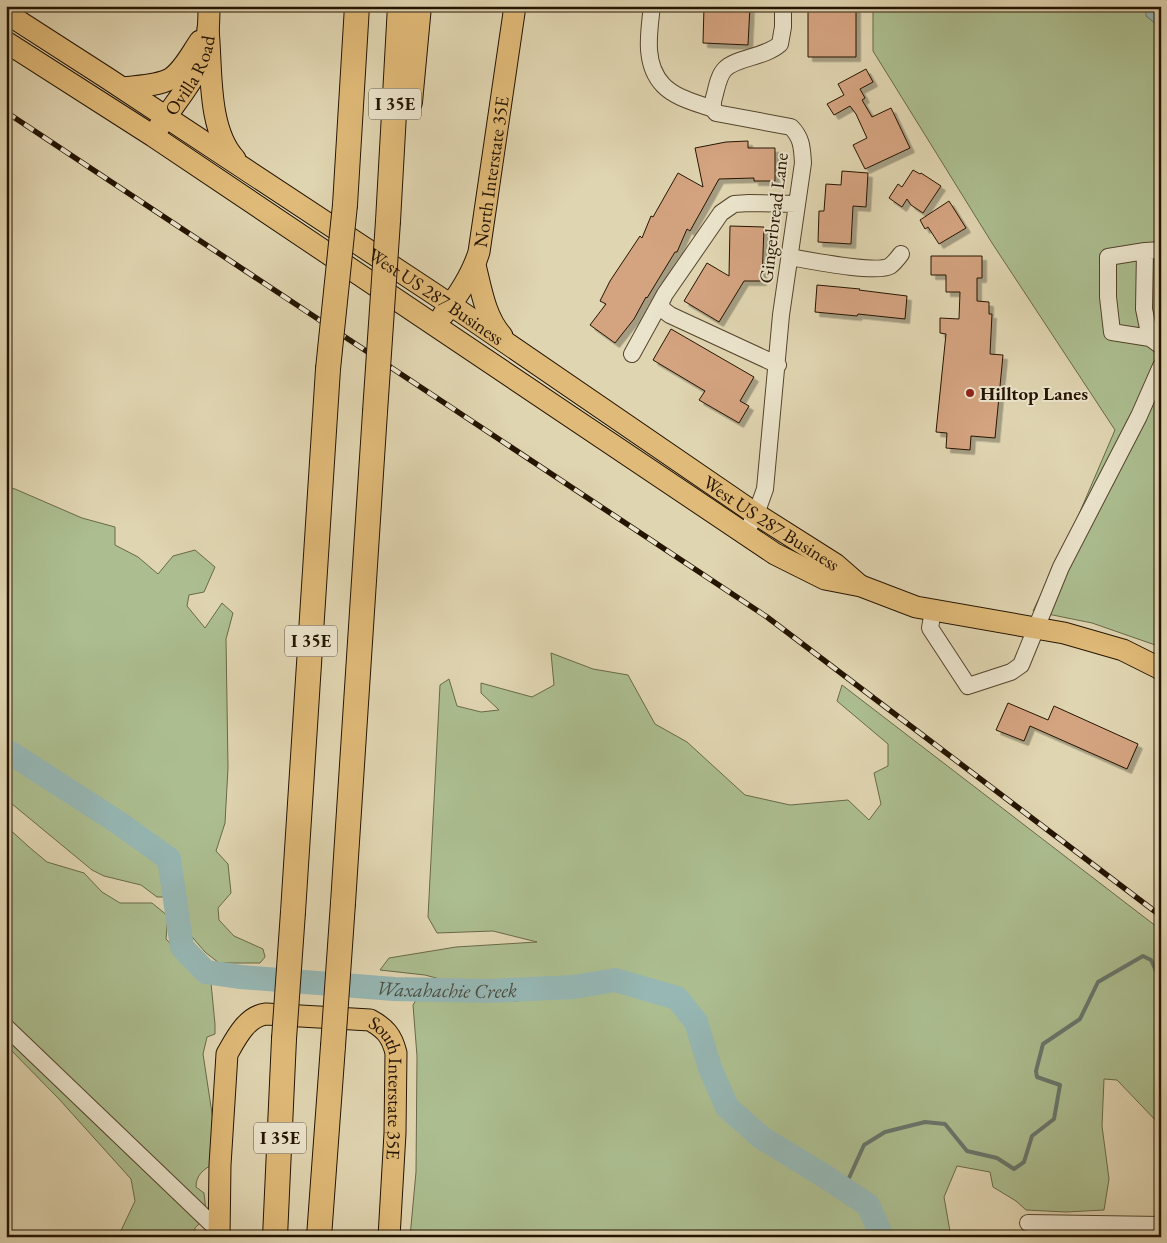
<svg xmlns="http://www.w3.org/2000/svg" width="1167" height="1243" viewBox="0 0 1167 1243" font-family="'EB Garamond',serif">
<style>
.green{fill:#acbe90;stroke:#686948}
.water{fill:#96b7b4;stroke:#68766c}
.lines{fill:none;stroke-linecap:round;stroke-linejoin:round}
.stream{stroke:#68766c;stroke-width:4}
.river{stroke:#96b7b4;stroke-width:24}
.building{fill:#d4a380;stroke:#241400;filter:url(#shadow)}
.minor-casing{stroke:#53442c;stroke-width:18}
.major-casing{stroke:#241400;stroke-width:23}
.highway-casing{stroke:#241400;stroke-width:26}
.minor{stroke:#ebe4cc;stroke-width:16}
.major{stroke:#e0ba78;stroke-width:21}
.highway{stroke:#e0ba78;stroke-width:24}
.rail-casing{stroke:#241400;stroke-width:5.5}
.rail{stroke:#ebe4cc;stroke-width:4;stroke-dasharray:11;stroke-linecap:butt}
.highway-bridge-casing{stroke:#241400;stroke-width:26;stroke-linecap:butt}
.highway-bridge{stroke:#e0ba78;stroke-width:24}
.poi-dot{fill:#8f2418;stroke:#ebe4cc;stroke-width:2}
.labels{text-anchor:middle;stroke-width:4;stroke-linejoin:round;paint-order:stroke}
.shield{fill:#ebe4cc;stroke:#60523d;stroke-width:1}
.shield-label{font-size:18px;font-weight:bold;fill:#241400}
.street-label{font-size:19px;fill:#241400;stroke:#ebe4cc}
.poi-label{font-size:19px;font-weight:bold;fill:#241400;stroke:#ebe4cc;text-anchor:start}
.water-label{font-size:20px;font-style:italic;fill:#4c4d3f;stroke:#ebe4cc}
</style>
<defs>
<filter id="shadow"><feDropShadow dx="4.5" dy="4.5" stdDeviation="0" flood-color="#0004"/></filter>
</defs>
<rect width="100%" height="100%" fill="#e0d5b1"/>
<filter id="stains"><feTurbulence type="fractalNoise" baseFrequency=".004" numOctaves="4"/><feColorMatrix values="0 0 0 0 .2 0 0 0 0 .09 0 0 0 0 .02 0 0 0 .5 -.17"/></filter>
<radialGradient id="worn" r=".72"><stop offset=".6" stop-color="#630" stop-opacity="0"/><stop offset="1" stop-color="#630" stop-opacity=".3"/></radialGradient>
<path class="green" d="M 873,6 L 1161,6 L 1161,647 L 1092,623 L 1033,611 L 1076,521 L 1115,430 L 992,243 L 873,51 Z
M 6,487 L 15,489 L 82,518 L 115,527 L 115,545 L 138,557 L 158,574 L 173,556 L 195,550 L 215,567 L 204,592 L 189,595 L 187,606 L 205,628 L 222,603 L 233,613 L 226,639 L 228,768 L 225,823 L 216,851 L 228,864 L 231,893 L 218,908 L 219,920 L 234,936 L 263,949 L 265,957 L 260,963 L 219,963 L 205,952 L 187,931 L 180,915 L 183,897 L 157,897 L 141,885 L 104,876 L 92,870 L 6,799 Z
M 551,653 L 593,669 L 628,675 L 655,724 L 687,742 L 745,795 L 790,805 L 848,800 L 869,820 L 881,804 L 874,773 L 888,766 L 888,744 L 837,701 L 842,685 L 1161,930 L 1161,1126 L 1117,1080 L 1104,1079 L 1102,1126 L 1109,1179 L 1104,1210 L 1066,1212 L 1026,1210 L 1016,1201 L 993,1187 L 990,1172 L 957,1166 L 944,1197 L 951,1237 L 410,1237 L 416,1172 L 417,1056 L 413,1005 L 419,995 L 517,1001 L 556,989 L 507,983 L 462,985 L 425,975 L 380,970 L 389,958 L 456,947 L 537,942 L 493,931 L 437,933 L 428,917 L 440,685 L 449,679 L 457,706 L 481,712 L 499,710 L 481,693 L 481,683 L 532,697 L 554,685 Z
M 6,826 L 29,847 L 47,862 L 84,873 L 102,892 L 120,903 L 152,903 L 168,916 L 166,939 L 182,956 L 194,974 L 211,983 L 215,1024 L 215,1034 L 207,1037 L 203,1054 L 213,1120 L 213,1164 C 203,1170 196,1175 196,1187 L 204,1193 L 206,1211 L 200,1223 L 195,1228 L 194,1237 L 118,1237 L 135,1201 L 131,1179 L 59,1099 L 6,1045 Z
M 1049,1230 L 1096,1235 L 1098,1237 L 1024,1237 Z"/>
<path class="water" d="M 1146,6 L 1161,6 L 1161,28 L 1146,16 Z"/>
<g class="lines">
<path class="stream" d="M 844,1189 L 864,1145 L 885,1132 L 925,1122 L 945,1124 L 967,1151 L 997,1158 L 1014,1169 L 1024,1162 L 1032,1136 L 1054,1119 L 1060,1085 L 1037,1077 L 1036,1071 L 1043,1044 L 1080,1019 L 1098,982 L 1143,956 L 1151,960 L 1158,975 L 1161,975"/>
<path class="river" id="s1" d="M 6,750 L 119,823 L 169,859 L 182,947 L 206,972 L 241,977 L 394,989 L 488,991 L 574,987 L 615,980 L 677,998 L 696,1022 L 710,1068 L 727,1107 L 762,1138 L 826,1177 L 868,1205 L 881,1234 L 880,1237"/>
</g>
<path class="building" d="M 704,6 L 750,6 L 748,45 L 703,43 Z
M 808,6 L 856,6 L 856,57 L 808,57 Z
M 866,69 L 873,82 L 860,89 L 865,98 L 862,100 L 872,117 L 891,108 L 910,148 L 865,169 L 853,145 L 867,138 L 856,114 L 850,106 L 834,115 L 827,104 L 844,95 L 838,84 Z
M 748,141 L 748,148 L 775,148 L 775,181 L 754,181 L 754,178 L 719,179 L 690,231 L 687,229 L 677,252 L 675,252 L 647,298 L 646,297 L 634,319 L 615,343 L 590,325 L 606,304 L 600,301 L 610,281 L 640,236 L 642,238 L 651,216 L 653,217 L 678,173 L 703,187 L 695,148 L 726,142 Z
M 913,170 L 920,174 L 921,173 L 941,186 L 923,213 L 911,205 L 907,199 L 902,207 L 889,198 L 898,184 L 902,187 Z
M 842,171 L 868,173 L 866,207 L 853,206 L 851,244 L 818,242 L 819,211 L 824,211 L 826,184 L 841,185 Z
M 949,201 L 966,228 L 939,244 L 928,227 L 925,229 L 920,220 Z
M 730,226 L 764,227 L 762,281 L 744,281 L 719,322 L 684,301 L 707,263 L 729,276 Z
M 931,256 L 982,256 L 982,278 L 977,278 L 977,301 L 989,302 L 989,314 L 992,314 L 990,354 L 1003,355 L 995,438 L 971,436 L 970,450 L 946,448 L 947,433 L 936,432 L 946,334 L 940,333 L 940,318 L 959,319 L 960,292 L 946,292 L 946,275 L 931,275 Z
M 817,285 L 860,289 L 859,290 L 907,296 L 905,319 L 858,314 L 857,316 L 815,312 Z
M 671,329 L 754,377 L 740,401 L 749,406 L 739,423 L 699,400 L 705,391 L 653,360 Z
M 1008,703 L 1048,720 L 1054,706 L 1138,744 L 1127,769 L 1030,726 L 1024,741 L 996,730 Z"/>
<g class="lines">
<g class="minor-casing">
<path id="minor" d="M 652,6 C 649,32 643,64 663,85 C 675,98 697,103 713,109
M 1161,250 L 1145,251 L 1108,257 L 1108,297 L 1112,332 L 1150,338 L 1161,346
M 1145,251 L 1144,309 L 1150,338
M 790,257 C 808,260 876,274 890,266 C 894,263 898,258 901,254
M 664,296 L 661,302 L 662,309 L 670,315 L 778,365
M 632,354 L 665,294 L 721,213 L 734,204 L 749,203 L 797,204
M 745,534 L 756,514 L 765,489 L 781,315 L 803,163 C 802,148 802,138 791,127 L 716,113 C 711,107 713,101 715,94 C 717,86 719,75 725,69 C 737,57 764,58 780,44 L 783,27 L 783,6
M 933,611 L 930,628 L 968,686 L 1011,672 L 1021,665 L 1061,567 L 1139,416 L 1161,366
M 6,1027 L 219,1231
M 1028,1223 L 1161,1225"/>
</g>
<g class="major-casing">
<g id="major">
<path id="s2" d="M 6,13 L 107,78 L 451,305 L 756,514 L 835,564 L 859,585"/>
<path d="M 208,29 C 212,68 207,129 235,159"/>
<path d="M 6,42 L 153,136 L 775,554 L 825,579 L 861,586 L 916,607 L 1064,633 L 1123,650 L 1161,669"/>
<path d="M 123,88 C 137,86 157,86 170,79 C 183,71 191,54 200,41"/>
<path id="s3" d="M 159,127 C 175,102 197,79 205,50 C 209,36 209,20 209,6"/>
<path d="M 475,265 C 481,289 485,317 502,336"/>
<path id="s4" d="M 443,315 C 458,296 472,275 479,252 L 515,6"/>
<path id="s5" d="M 219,1237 L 220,1165 L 227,1054 C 236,1038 247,1016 266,1014 L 370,1020 C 385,1028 392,1036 396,1053 L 395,1133 L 389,1237"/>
</g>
</g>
<g class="highway-casing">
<path id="highway" d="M 410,102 L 419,6
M 345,205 L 357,6
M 388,221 L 400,6
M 343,903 L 375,412
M 293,912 L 328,369
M 275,1237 L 284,1039
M 319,1237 L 333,1046"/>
</g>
<use href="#minor" class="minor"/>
<use href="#major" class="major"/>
<use href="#highway" class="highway"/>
<g class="rail-casing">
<path id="rail" d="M 6,112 L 767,617 L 1161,916"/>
</g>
<use href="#rail" class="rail"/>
<g class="highway-bridge-casing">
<path id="highway-bridge" d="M 328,369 L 345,205
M 375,412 L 388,221
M 284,1039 L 293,912
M 333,1046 L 343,903"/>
</g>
<use href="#highway-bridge" class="highway-bridge"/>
</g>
<circle class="poi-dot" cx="970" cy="393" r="5"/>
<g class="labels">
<g class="shield">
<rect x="369" y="88.5" width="52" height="31" rx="4"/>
<rect x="285" y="625.5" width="52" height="31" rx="4"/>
<rect x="254" y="1122.5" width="52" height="31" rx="4"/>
</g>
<g class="shield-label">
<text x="395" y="110">I 35E</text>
<text x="311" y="647">I 35E</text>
<text x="280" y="1144">I 35E</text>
</g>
<g class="street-label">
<text dy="7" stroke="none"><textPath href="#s3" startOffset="61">Ovilla Road</textPath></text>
<text dy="7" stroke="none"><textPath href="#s4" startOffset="154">North Interstate 35E</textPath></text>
<text transform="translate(773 218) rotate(-83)" y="7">Gingerbread Lane</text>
<text dy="7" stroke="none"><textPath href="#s2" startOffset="515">West US 287 Business</textPath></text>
<text dy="7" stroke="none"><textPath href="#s2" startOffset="920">West US 287 Business</textPath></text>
<text dy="7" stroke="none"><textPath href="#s5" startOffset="421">South Interstate 35E</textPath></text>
</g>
<g class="poi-label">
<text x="980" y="400">Hilltop Lanes</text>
</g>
<g class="water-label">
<text dy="7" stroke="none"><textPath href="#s1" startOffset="561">Waxahachie Creek</textPath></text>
</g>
</g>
<rect width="1167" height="1243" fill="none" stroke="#e0d5b1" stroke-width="25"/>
<rect x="8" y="8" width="1152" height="1228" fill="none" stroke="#241400" stroke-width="2.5"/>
<rect x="12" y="12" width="1142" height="1218" fill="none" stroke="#241400"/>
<rect width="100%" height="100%" filter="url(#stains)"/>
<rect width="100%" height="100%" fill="url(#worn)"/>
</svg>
